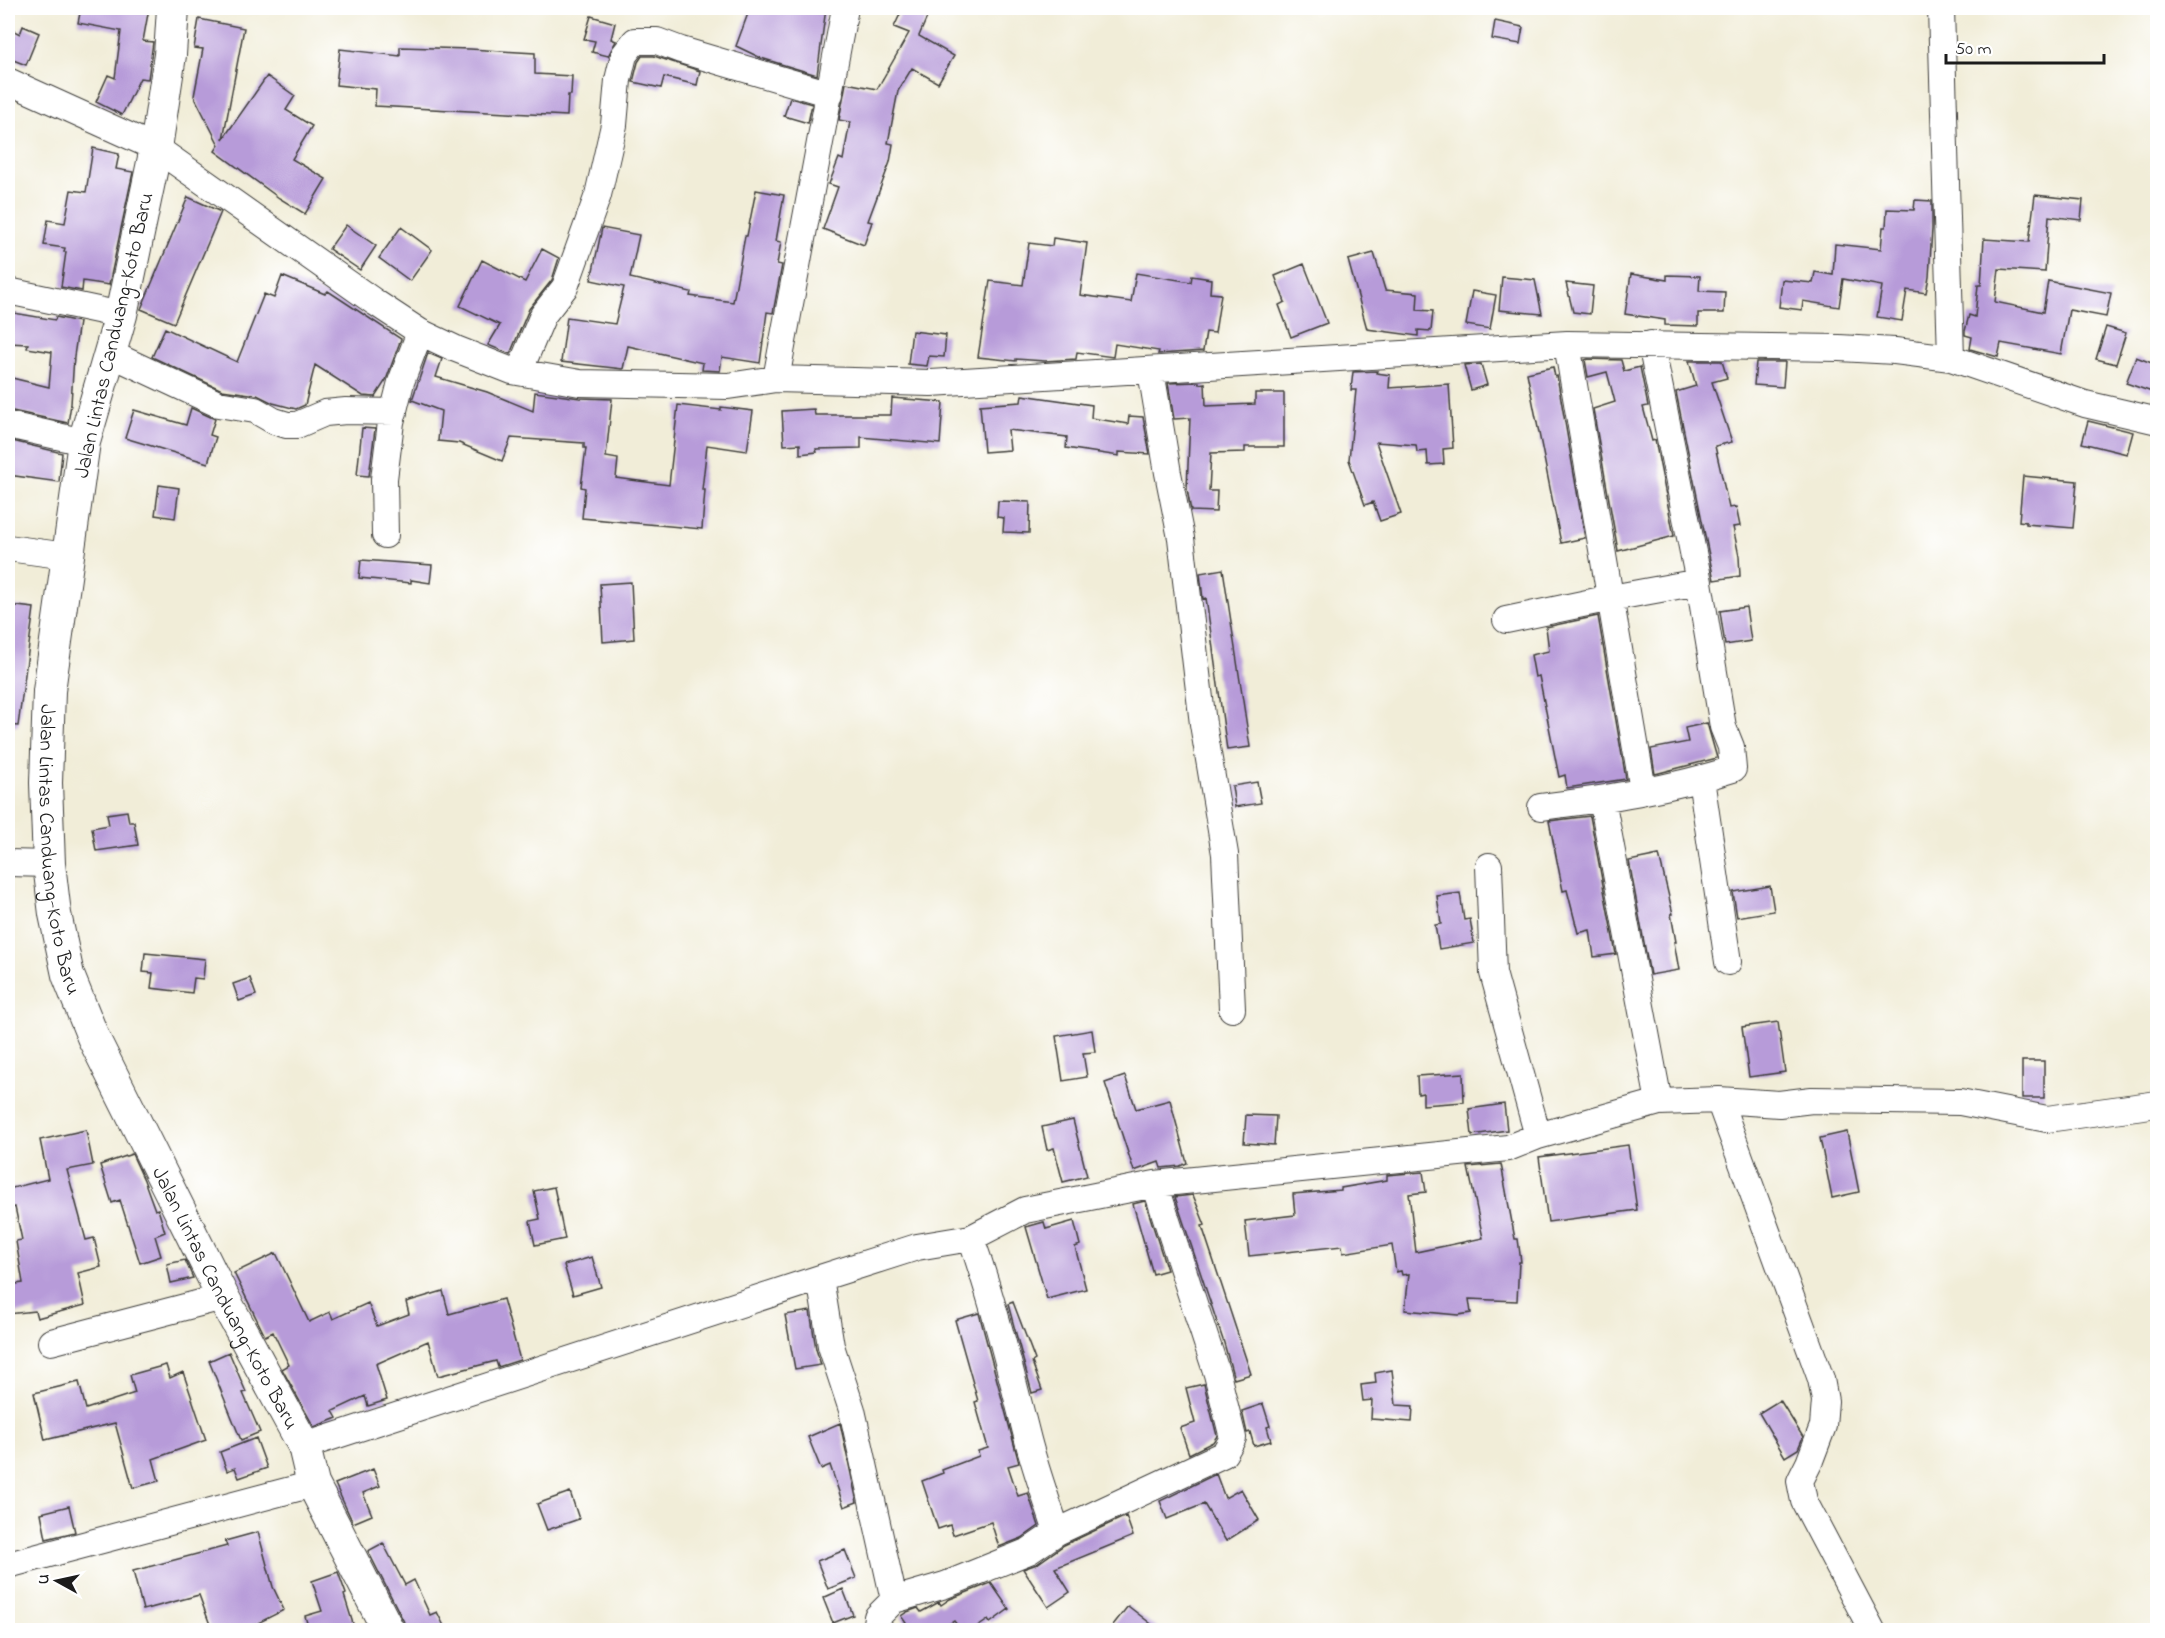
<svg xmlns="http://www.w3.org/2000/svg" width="2165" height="1638" viewBox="0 0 2165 1638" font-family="'Indie Flower',sans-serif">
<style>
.building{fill:#b79bd9}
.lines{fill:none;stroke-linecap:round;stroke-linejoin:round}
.minor-casing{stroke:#3c3b38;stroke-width:28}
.major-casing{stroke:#3c3b38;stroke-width:34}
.minor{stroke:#fff;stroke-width:26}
.major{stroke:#fff;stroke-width:32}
.labels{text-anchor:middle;stroke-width:6;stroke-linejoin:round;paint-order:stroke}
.street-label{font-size:21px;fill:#1c1c1c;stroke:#fff}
</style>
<rect width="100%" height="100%" fill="#fff"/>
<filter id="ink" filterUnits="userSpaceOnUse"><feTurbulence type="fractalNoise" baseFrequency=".0167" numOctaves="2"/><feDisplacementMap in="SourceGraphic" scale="12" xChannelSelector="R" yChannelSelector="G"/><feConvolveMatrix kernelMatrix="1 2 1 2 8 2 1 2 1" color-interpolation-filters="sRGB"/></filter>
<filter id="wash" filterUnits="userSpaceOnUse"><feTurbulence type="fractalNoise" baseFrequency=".008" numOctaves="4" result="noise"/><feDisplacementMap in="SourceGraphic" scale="24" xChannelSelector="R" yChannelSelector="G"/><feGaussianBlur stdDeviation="1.35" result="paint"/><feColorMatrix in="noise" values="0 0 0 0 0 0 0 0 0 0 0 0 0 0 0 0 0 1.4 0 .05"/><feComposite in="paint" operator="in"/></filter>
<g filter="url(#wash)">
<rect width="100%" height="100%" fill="#f1edd8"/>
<g id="blocks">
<path class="building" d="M 81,8 L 149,8 L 143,41 L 153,42 L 148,79 L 140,78 L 122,115 L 96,102 L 108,75 L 115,78 L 121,31 L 78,23 Z
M 750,8 L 826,8 L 817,75 L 761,58 L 736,46 Z
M 903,8 L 931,8 L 919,36 L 954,56 L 938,83 L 912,68 L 898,91 L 888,143 L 893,144 L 890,162 L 868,221 L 872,222 L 864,245 L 823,229 L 838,187 L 829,184 L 839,158 L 843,160 L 850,122 L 839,120 L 846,83 L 877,89 L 909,33 L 894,27 Z
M 591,16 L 615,23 L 611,39 L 616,41 L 608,56 L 592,52 L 595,41 L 584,39 Z
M 199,19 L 244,28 L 223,139 L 267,76 L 295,96 L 286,110 L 312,126 L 292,159 L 326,179 L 305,214 L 279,198 L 215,151 L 219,145 L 194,96 L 203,49 L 194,48 Z
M 1495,21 L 1523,27 L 1520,44 L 1492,39 Z
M 23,26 L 39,33 L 26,65 L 8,58 L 8,28 L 20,34 Z
M 400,47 L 470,49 L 535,53 L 535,74 L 572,76 L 571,95 L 568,95 L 567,116 L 375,106 L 376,89 L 336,85 L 340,49 L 400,56 Z
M 642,56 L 654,56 L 700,71 L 697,85 L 664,77 L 661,88 L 633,82 L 638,62 Z
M 790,98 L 812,104 L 808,123 L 784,116 Z
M 93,148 L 119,154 L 116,169 L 133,172 L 109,285 L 83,281 L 82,291 L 61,287 L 66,252 L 64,252 L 65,248 L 44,245 L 48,220 L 65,223 L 71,190 L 86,192 Z
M 756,190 L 784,195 L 776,241 L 781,242 L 777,264 L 782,265 L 773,313 L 767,312 L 760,363 L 722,357 L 720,371 L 702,370 L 703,363 L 628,346 L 623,369 L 561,362 L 567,317 L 615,324 L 624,287 L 591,280 L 602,228 L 639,235 L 630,278 L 691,292 L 690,296 L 733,302 L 745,236 L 747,236 Z
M 2035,195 L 2083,200 L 2081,220 L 2049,216 L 2045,272 L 1999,269 L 1995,302 L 2043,312 L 2048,281 L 2111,293 L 2106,317 L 2069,310 L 2061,354 L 2001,343 L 1998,357 L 1970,349 L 1972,337 L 1965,335 L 1965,331 L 1969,315 L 1975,317 L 1978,285 L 1981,285 L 1984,239 L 2029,242 Z
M 188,197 L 221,212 L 174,323 L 141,309 Z
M 1915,200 L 1932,201 L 1932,229 L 1929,277 L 1926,293 L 1907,290 L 1902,321 L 1877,317 L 1882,286 L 1843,279 L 1839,307 L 1803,301 L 1802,310 L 1779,307 L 1782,280 L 1813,283 L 1815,272 L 1833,275 L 1835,244 L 1881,249 L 1883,227 L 1886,227 L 1887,209 L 1914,210 Z
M 346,225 L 376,246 L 360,270 L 329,249 Z
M 401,227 L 432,250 L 410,281 L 379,258 Z
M 1053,238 L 1087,243 L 1080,295 L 1131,302 L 1136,273 L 1191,282 L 1192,276 L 1211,279 L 1210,293 L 1221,294 L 1215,333 L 1206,332 L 1203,351 L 1158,354 L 1159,351 L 1115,344 L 1113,357 L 1077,352 L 1076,359 L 1045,361 L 1016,359 L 1016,361 L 978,357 L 990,281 L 1023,285 L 1029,243 L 1052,246 Z
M 542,249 L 559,258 L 552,280 L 529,309 L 510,354 L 488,345 L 500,325 L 460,306 L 482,260 L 525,282 Z
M 1374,253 L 1385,290 L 1418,293 L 1417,310 L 1433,311 L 1431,331 L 1418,330 L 1418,336 L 1367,329 L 1348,260 Z
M 1304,264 L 1327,323 L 1291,337 L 1279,305 L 1285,302 L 1275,276 Z
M 1631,274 L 1667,280 L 1667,275 L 1700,276 L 1699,291 L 1725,292 L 1724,313 L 1698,313 L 1698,326 L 1665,325 L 1665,320 L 1625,314 Z
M 282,276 L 325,294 L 328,291 L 401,339 L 386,380 L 375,397 L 363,396 L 315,365 L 305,405 L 296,409 L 273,403 L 257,395 L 222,390 L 152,357 L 165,328 L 237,362 L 264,294 L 274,298 Z
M 1502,277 L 1535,280 L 1542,314 L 1499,310 Z
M 1566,283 L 1593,286 L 1590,314 L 1573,312 Z
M 1472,291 L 1496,295 L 1490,329 L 1466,325 Z
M 8,312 L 55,320 L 56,317 L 79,322 L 74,356 L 71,404 L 68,423 L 8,410 L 8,377 L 49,387 L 52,352 L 27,348 L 28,344 L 8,343 Z
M 2106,327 L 2126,333 L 2116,364 L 2096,359 Z
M 912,331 L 946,335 L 944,357 L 929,356 L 927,366 L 908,364 Z
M 428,353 L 442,359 L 436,377 L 487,392 L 533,411 L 535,392 L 580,398 L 612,399 L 606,457 L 618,459 L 616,478 L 669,485 L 678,405 L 721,410 L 721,407 L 753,411 L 747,451 L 707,445 L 702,490 L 705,490 L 702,529 L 582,518 L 585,488 L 581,487 L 586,448 L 584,448 L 584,443 L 511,438 L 502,461 L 459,443 L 438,441 L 441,411 L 412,400 Z
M 2136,357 L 2157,365 L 2157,377 L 2152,392 L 2126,383 Z
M 1588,359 L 1621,360 L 1624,371 L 1640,367 L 1648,406 L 1643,407 L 1652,441 L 1655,440 L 1674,536 L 1618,551 L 1593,409 L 1615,402 L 1607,372 L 1588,377 L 1585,360 Z
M 1689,361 L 1722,361 L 1727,378 L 1712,382 L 1732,442 L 1715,446 L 1729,508 L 1736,507 L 1740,526 L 1733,527 L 1739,556 L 1740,576 L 1714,580 L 1676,392 L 1696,386 Z
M 1756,362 L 1785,362 L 1783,387 L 1754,385 Z
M 1481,364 L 1487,385 L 1471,390 L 1464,365 Z
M 1553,367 L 1555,377 L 1557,376 L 1585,538 L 1561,543 L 1527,373 Z
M 1377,371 L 1376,373 L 1390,375 L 1389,388 L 1449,384 L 1453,448 L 1443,449 L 1444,464 L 1428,465 L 1427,451 L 1417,452 L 1416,445 L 1376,442 L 1401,514 L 1380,521 L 1373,502 L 1365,505 L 1349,460 L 1356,390 L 1351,390 L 1353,372 Z
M 1199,382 L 1199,384 L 1205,383 L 1206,406 L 1255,404 L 1255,393 L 1284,393 L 1284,447 L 1245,447 L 1245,452 L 1211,453 L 1209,491 L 1217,491 L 1216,512 L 1191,511 L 1187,489 L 1190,418 L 1174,419 L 1168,383 Z
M 1022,395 L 1092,405 L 1091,418 L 1128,424 L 1129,416 L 1143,417 L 1150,454 L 1119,452 L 1119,456 L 1066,448 L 1067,437 L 1008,430 L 1010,450 L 984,452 L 980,405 L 1021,402 Z
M 892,398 L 943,402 L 940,444 L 861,437 L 861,448 L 816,449 L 817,452 L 800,454 L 800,444 L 784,445 L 782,411 L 814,409 L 815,415 L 891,415 Z
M 191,408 L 215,419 L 210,435 L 216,437 L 208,463 L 125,438 L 134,410 L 186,425 Z
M 2088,421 L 2133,432 L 2127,454 L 2082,443 Z
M 362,428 L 375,429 L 369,476 L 357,475 Z
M 8,440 L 62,453 L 59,482 L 8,475 Z
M 2023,476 L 2077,481 L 2073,528 L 2026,524 L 2026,522 L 2019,521 Z
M 159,485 L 179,488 L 175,518 L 155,515 Z
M 998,501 L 1030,502 L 1029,533 L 1003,532 L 1004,518 L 997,517 Z
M 361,560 L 432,565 L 430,583 L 411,580 L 411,583 L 359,578 Z
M 1223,569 L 1250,747 L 1227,750 L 1206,598 L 1203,599 L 1200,573 Z
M 631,582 L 634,639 L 603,642 L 600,584 Z
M 8,605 L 34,608 L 18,726 L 8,725 Z
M 1746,607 L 1751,641 L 1725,645 L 1720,611 Z
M 1598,616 L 1626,779 L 1567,788 L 1565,775 L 1559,777 L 1539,676 L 1535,677 L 1531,655 L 1549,651 L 1546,627 Z
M 1707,723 L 1717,758 L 1655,774 L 1651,749 L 1688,742 L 1685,728 Z
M 1257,782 L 1261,803 L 1235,807 L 1232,786 Z
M 127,811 L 129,822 L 134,822 L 138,845 L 96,851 L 92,828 L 109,825 L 107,814 Z
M 1590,816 L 1616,954 L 1594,957 L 1590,930 L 1578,933 L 1567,890 L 1563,891 L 1549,821 Z
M 1659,855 L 1673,914 L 1671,914 L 1676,942 L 1674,942 L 1679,970 L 1650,975 L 1629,861 Z
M 1770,886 L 1774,911 L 1737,917 L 1733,892 Z
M 1460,893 L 1464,920 L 1470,919 L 1474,943 L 1439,949 L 1435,925 L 1441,924 L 1437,896 Z
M 145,953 L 205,959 L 203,979 L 194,978 L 192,993 L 151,988 L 153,973 L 143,972 Z
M 250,978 L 256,995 L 239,1001 L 233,984 Z
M 1778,1022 L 1785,1072 L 1749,1077 L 1742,1027 Z
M 1092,1030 L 1095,1052 L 1083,1053 L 1087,1077 L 1063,1081 L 1056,1036 Z
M 2022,1061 L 2044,1061 L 2044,1098 L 2022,1098 Z
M 1463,1073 L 1464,1102 L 1423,1105 L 1423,1093 L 1418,1094 L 1417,1076 Z
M 1125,1076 L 1136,1109 L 1170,1100 L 1187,1163 L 1180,1166 L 1161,1168 L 1159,1162 L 1134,1171 L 1105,1083 Z
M 1504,1104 L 1507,1130 L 1472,1135 L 1469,1109 Z
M 1246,1115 L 1276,1116 L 1274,1145 L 1244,1143 Z
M 1073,1120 L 1087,1176 L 1063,1182 L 1054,1148 L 1047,1150 L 1042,1127 Z
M 86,1130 L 93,1165 L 67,1170 L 86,1240 L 94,1238 L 101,1267 L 78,1273 L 85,1305 L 37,1318 L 35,1311 L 8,1314 L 8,1285 L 23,1283 L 16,1241 L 22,1240 L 15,1207 L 8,1208 L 8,1189 L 48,1179 L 40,1140 Z
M 1847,1132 L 1859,1192 L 1832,1198 L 1820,1138 Z
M 1628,1145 L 1637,1210 L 1548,1222 L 1539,1157 Z
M 132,1154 L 144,1180 L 155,1210 L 158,1209 L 165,1232 L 155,1236 L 161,1256 L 140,1263 L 120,1200 L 112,1203 L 100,1165 Z
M 1501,1164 L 1515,1239 L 1518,1239 L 1521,1262 L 1519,1262 L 1517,1301 L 1469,1299 L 1471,1313 L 1458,1315 L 1405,1310 L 1409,1274 L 1402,1275 L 1401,1271 L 1396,1272 L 1392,1245 L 1343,1253 L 1342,1246 L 1249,1256 L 1245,1221 L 1295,1215 L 1293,1194 L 1341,1190 L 1341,1188 L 1387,1180 L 1387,1175 L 1423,1172 L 1426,1192 L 1409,1194 L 1416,1252 L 1483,1238 L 1468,1167 Z
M 554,1187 L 565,1239 L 535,1245 L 530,1221 L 540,1219 L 534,1191 Z
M 1193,1195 L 1205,1225 L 1202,1226 L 1251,1374 L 1234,1379 L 1224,1343 L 1175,1197 Z
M 1145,1201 L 1167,1270 L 1153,1274 L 1133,1204 Z
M 1074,1221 L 1080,1245 L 1075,1247 L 1086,1289 L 1047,1299 L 1026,1227 L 1044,1222 L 1046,1229 Z
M 276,1253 L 309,1322 L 330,1312 L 333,1319 L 368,1303 L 377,1326 L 409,1314 L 406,1302 L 443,1291 L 449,1314 L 503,1299 L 520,1360 L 498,1367 L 496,1361 L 438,1376 L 428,1341 L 376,1364 L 387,1400 L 368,1406 L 365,1396 L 333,1411 L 337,1418 L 314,1427 L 282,1369 L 289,1365 L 273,1332 L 265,1336 L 234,1273 Z
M 592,1257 L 601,1287 L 573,1295 L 564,1265 Z
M 185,1260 L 193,1278 L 171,1283 L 167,1264 Z
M 1013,1302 L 1035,1360 L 1032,1362 L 1042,1390 L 1032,1393 L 1008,1304 Z
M 810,1311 L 816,1349 L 821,1365 L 795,1369 L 785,1315 Z
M 979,1313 L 1019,1463 L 1008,1466 L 1018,1496 L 1028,1493 L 1039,1526 L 1022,1538 L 999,1547 L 991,1522 L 953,1535 L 950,1525 L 938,1529 L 922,1481 L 943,1473 L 942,1470 L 979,1456 L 978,1451 L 988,1448 L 975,1402 L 978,1401 L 955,1320 Z
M 229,1352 L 246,1392 L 243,1393 L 260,1432 L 241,1440 L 209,1361 Z
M 166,1365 L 170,1378 L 183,1372 L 206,1440 L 153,1459 L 159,1481 L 133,1488 L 115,1423 L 45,1440 L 34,1393 L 79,1382 L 86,1409 L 135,1393 L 130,1375 Z
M 1392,1370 L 1396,1405 L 1413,1406 L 1412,1422 L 1371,1419 L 1372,1400 L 1363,1401 L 1361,1385 L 1376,1383 L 1375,1373 Z
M 1204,1384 L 1217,1436 L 1213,1442 L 1189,1454 L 1180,1428 L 1195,1423 L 1186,1388 Z
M 1780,1400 L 1803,1437 L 1798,1449 L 1785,1457 L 1759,1413 Z
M 1263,1404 L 1270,1426 L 1267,1427 L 1271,1441 L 1254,1446 L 1250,1432 L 1247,1433 L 1242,1411 Z
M 840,1423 L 857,1502 L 844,1507 L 830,1465 L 821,1469 L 808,1437 Z
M 256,1438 L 267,1468 L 239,1478 L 235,1468 L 227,1471 L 220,1452 Z
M 373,1469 L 380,1486 L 363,1493 L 372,1515 L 353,1523 L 335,1484 Z
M 1216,1474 L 1225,1498 L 1241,1489 L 1259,1520 L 1226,1541 L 1204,1504 L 1167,1519 L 1160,1501 Z
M 570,1492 L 579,1519 L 547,1530 L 537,1504 Z
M 69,1506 L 75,1532 L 46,1539 L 41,1513 Z
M 1126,1516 L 1133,1536 L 1055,1568 L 1070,1592 L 1048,1607 L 1023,1569 L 1037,1564 L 1064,1545 Z
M 258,1532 L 273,1587 L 284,1610 L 244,1630 L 212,1630 L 199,1595 L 143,1610 L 133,1571 L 227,1546 L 225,1541 Z
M 383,1543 L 405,1585 L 414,1580 L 430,1615 L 437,1612 L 446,1630 L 406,1630 L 404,1622 L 368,1551 Z
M 845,1550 L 856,1578 L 828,1589 L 817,1561 Z
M 338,1572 L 346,1594 L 344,1595 L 355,1630 L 309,1630 L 305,1616 L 322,1611 L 312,1581 Z
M 991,1583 L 1009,1609 L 990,1623 L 988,1620 L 973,1630 L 961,1630 L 954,1621 L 939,1630 L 895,1630 L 906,1623 L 901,1616 L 907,1612 L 918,1608 L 921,1612 L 939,1602 L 941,1605 L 950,1599 Z
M 843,1589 L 853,1615 L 833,1623 L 823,1598 Z
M 1128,1606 L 1159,1630 L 1109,1630 Z"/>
</g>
</g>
<g filter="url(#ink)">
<use href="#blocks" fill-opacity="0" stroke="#3c3b38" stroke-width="1.5"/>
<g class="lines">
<g class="minor-casing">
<path id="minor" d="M 1941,8 L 1951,358
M 8,81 L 156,148 L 376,303 L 420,332 L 456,349 L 512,371 L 580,383 L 728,386 L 776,379 L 931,383 L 1567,344 L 1839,348 L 1895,351 L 1951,358 L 2085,404 L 2158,421
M 8,291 L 121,315
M 1567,344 L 1643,790
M 109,353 L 218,404 L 255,410 L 274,421 L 287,425 L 297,425 L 325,413 L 346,411 L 394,412
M 1151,371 L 1168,473 L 1181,538 L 1203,724 L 1225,854 L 1232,1009
M 519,372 L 543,315 L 565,287 L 598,195 L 614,125 L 618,80 L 624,55 L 635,41 L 657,41 L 681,50 L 830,94
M 776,379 L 845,8
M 8,425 L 84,442
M 385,535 L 384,479 L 391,422 L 401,382 L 420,332
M 8,548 L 67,556
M 1506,620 L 1611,598 L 1699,582
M 1701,779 L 1728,962
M 1602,799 L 1659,1102
M 1541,807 C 1605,799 1671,789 1733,769 L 1731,747 L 1723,727 L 1699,582 L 1651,344
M 8,863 L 49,864
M 1489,866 L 1493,973 L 1538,1136
M 1719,1100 L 1821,1379 L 1825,1401 L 1823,1426 L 1809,1463 L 1800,1481 L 1804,1501 L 1872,1630
M 971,1238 C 994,1304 1011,1373 1028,1440 C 1036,1471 1047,1501 1057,1532
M 820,1278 L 831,1346 L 852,1410 L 894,1600
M 51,1342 L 223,1297
M 304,1446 L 820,1278 L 917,1247 L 971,1238 L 1025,1210 L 1155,1184 L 1508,1148 L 1538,1136 L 1659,1102 L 1719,1100 L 1779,1104 L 1812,1100 L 1960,1102 L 2047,1119 L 2158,1104
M 8,1565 L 313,1484
M 875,1630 L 877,1617 L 894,1600 L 945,1585 L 1029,1551 L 1057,1532 L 1224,1454 L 1233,1438 L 1217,1374 L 1155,1184"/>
</g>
<g class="major-casing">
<g id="major">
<path id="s1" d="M 173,8 L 170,55 L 156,148 L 121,315 L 84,442 L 49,691 L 46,783 L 49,864 L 55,914 L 68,975 L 93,1037 L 223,1297 L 304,1446 L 313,1484 L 388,1630"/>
</g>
</g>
<use href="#minor" class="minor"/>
<use href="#major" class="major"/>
</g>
</g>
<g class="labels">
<g class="street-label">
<text transform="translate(113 335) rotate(-77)" y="7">Jalan Lintas Canduang-Koto Baru</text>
<text dy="7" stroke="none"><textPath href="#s1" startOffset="855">Jalan Lintas Canduang-Koto Baru</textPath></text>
<text dy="7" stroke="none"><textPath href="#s1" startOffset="1341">Jalan Lintas Canduang-Koto Baru</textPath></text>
</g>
</g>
<rect width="2165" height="1638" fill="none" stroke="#fff" stroke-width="30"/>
<g transform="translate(57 1581) rotate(278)" stroke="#ffffff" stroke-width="4.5" paint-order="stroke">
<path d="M0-4.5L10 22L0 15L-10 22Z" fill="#1c1c1c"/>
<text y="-9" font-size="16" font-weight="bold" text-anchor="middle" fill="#1c1c1c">U</text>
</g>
<path d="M1946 54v9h158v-9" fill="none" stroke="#1c1c1c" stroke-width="3"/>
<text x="1955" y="54" font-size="18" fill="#1c1c1c" stroke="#ffffff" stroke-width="4.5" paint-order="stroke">50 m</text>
</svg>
